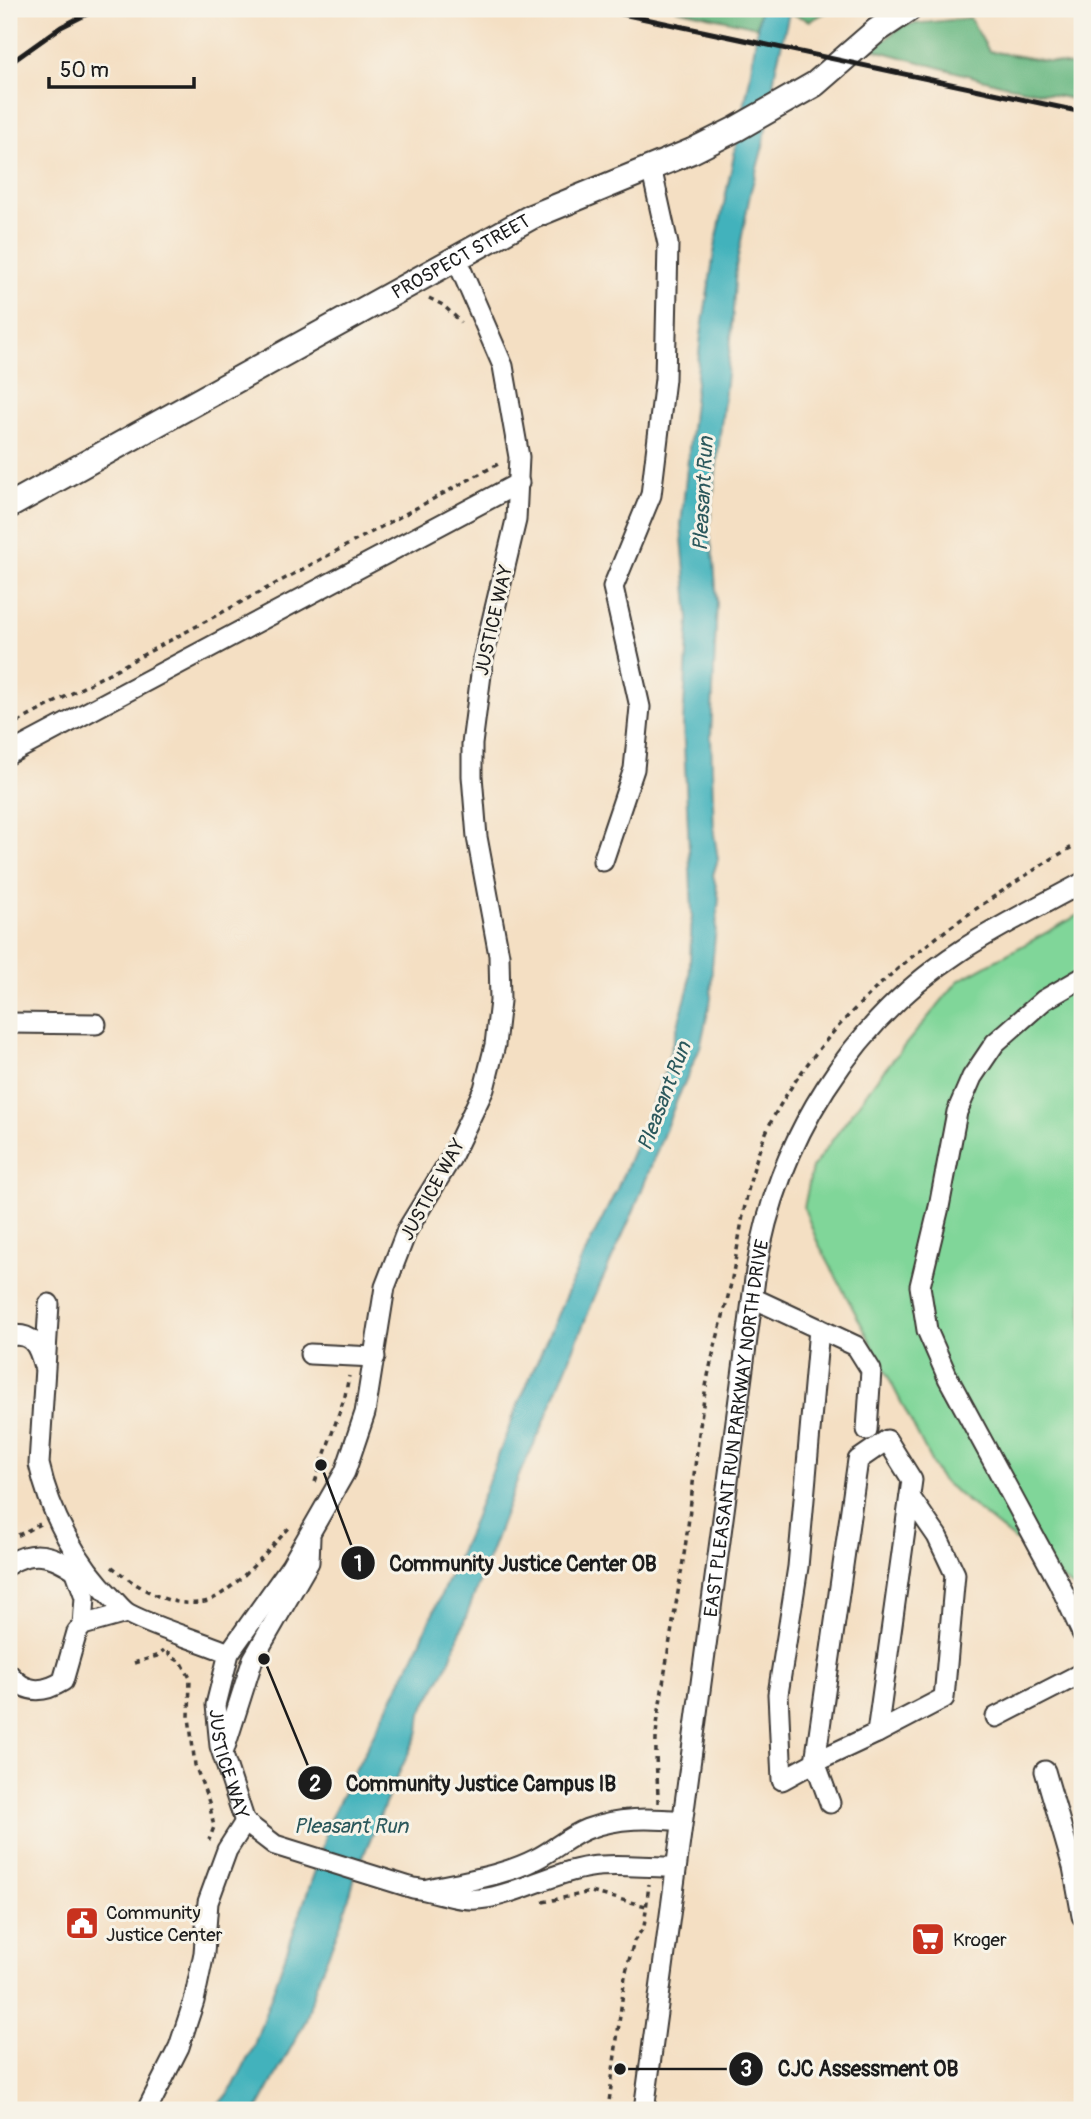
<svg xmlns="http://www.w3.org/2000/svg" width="1091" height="2119" viewBox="0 0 1091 2119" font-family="Pangolin,sans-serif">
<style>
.green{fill:#80d699;stroke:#4e795a;stroke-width:2}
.forest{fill:#68b781;stroke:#426a4e;stroke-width:2}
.water{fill:#42b2bc;stroke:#2f676c;stroke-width:2}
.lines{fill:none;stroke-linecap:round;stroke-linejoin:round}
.minor-casing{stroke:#3c3935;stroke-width:23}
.major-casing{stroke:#3c3935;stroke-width:28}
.path{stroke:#3c3935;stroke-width:3.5;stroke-dasharray:5 5;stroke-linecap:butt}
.minor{stroke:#fff;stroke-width:19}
.major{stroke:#fff;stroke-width:24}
.rail{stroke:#1c1c1c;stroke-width:5}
.labels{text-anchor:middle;stroke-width:6;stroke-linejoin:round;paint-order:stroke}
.street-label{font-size:19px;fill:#1c1c1c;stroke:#f7f3e8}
.poi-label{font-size:19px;fill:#1c1c1c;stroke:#f7f3e8;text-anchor:start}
.water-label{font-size:21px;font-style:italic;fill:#2b585c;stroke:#f7f3e8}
.leader{fill:none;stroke:#1c1c1c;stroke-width:2.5}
.callout-dot{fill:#1c1c1c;stroke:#f7f3e8;stroke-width:2.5}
.mark-label{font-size:21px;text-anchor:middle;font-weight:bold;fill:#fff}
.callout-label{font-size:21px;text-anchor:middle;font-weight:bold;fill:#1c1c1c;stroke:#f7f3e8;stroke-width:6;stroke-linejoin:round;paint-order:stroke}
</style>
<rect width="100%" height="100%" fill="#f7f3e8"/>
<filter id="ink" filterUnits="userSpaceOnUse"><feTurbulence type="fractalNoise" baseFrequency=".0143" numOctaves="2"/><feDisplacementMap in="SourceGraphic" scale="14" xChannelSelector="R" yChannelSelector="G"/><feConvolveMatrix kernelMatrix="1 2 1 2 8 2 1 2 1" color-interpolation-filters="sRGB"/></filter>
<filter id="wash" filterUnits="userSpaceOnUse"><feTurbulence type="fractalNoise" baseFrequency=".00686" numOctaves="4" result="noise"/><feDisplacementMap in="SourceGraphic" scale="28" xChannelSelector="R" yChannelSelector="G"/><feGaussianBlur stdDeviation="1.57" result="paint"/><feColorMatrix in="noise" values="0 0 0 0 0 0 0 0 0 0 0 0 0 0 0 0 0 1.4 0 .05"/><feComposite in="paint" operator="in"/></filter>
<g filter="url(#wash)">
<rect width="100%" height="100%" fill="#f4dfc3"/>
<path class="green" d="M 1082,913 L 1082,1593 L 1071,1586 L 940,1479 L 867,1335 L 817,1241 L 804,1208 L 812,1168 L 876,1080 L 958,981 Z"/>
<path class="forest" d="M 676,9 L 760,9 L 757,27 Z
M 790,9 L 832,9 L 810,21 L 789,13 Z
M 970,18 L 989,51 L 1082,67 L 1082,101 L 1000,84 L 872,49 L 904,25 Z"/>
<path class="water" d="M 760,9 L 790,9 L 776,67 L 763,146 L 750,194 L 736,267 L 731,339 L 709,531 L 714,562 L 717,601 L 711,736 L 714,834 L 718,859 L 713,875 L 719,898 L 712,966 L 711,998 L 700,1048 L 676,1102 L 634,1210 L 595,1296 L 540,1432 L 520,1473 L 448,1665 L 421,1713 L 419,1731 L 390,1792 L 356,1873 L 343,1918 L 316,1985 L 306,2020 L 257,2110 L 214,2110 L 233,2087 L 253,2048 L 318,1862 L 329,1821 L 414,1656 L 468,1534 L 515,1412 L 580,1263 L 617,1189 L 662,1081 L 689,986 L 692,911 L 683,723 L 689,619 L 681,525 L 701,335 L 715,247 L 749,83 Z"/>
</g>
<g filter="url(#ink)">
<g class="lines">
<g class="minor-casing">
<g id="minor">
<path id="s1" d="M 456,258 L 503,366 L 519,457 L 516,520 L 483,659 L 472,744 L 472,776 L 477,837 L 499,955 L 500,1001 L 495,1045 L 484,1089 L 451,1158 L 407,1230 L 385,1287 L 365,1413 L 345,1472 L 291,1566 L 229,1653 L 216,1705 L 220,1746 L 245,1822 L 275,1845 L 413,1888 C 440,1891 458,1903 487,1898 C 522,1892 554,1872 590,1867 C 618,1863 648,1868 676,1867"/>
<path d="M 9,754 L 519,483"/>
<path d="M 603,861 L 634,769 L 640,707 L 613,587 L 651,495 L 665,379 L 668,244 L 651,167"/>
<path d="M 1082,978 L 1044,1000 L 995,1043 L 972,1077 L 957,1112 L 939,1207 L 920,1286 L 927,1330 L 948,1378 L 1059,1583 L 1082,1633"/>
<path d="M 9,1023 L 96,1024"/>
<path d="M 753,1298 L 856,1346 L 871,1370 L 867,1430"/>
<path d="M 49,1304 L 39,1464 C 50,1514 77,1564 113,1599 C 118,1604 123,1611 129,1614 C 158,1629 198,1640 229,1653"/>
<path d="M 819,1329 L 798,1567 L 778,1694 L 782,1780 L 815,1762 L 830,1803"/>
<path d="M 9,1336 C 31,1332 38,1344 43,1364"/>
<path d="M 310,1354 L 375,1357"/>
<path d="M 887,1440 L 912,1480 L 877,1733 L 815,1762 L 858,1460 Z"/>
<path d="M 9,1564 C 40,1544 63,1561 90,1580"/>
<path d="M 75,1569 L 85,1597 L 83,1625"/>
<path d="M 9,1674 C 25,1693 42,1694 63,1681 L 77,1632 L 83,1625 L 126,1613"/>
<path d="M 996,1717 L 1082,1673"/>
<path d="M 877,1733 L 944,1698 L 955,1574 L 937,1536 L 910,1497"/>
<path d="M 224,1750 L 253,1659 L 309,1562 L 310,1537"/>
<path d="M 1045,1771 L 1073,1867 L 1082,1916"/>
<path d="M 428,1889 C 464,1881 503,1876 536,1859 C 554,1850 569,1836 587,1829 C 618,1817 650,1818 682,1821"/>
<path d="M 147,2110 L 179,2047 L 194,2001 L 204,1953 L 208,1902 L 227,1850 L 245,1822"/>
<path id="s2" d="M 644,2110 L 756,1271 C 777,1141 851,1022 962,950 C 1000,925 1042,905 1082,883"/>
</g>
</g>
<g class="major-casing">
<g id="major">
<path id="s3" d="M 9,506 L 531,217 L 692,151 L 736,129 L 815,84 L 876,31 L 909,9"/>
</g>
</g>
<path class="path" d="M 429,298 L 443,305 L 461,322
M 9,727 L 500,463
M 315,1482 L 345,1396 L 349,1376
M 9,1540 L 40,1524
M 112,1567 C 138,1587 169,1609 204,1602 C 228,1598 272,1546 289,1528
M 169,1651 L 169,1655 L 182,1663 L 190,1678 L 189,1717 L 195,1765 L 209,1802 L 214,1827 L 209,1840
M 134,1663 L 157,1656 L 164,1650
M 658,1803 C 658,1777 654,1751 657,1725 C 665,1666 676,1607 685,1548 C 693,1492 697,1436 707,1381 C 713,1350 723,1319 730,1288 C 742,1230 746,1169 774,1116 C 826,1021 913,950 1001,892 C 1028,874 1054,856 1082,842
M 543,1902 L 591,1892 L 646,1906
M 124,2110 L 129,2103
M 608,2110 L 625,1976 L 634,1941 L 644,1927 L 649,1884"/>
<use href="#minor" class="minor"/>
<use href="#major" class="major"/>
<path class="rail" d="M 599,9 L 1082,112
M 9,64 L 61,27 L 97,9"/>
</g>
</g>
<defs>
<g id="civic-square" transform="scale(1.75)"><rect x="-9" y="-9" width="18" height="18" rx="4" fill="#c8321e" stroke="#f7f3e8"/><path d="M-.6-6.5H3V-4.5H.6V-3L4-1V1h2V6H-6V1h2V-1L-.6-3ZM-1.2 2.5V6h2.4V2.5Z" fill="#fff"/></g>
<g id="supermarket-square" transform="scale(1.75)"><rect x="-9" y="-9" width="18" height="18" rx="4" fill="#c8321e" stroke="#f7f3e8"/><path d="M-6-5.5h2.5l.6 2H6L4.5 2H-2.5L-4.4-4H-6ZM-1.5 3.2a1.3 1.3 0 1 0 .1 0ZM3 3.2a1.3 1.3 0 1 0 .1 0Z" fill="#fff"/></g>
</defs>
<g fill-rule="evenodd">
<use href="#civic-square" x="82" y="1923"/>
<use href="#supermarket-square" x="928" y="1939"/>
</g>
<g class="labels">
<g class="street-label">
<text dy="7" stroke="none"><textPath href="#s3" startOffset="516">PROSPECT STREET</textPath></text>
<text transform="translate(493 620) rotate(-77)" y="7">JUSTICE WAY</text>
<text transform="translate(432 1189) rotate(-61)" y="7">JUSTICE WAY</text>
<text dy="7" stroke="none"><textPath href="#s2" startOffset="688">EAST PLEASANT RUN PARKWAY NORTH DRIVE</textPath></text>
<text dy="7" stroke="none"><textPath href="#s1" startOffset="1592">JUSTICE WAY</textPath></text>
</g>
<g class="poi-label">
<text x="106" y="1919">Community<tspan x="106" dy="22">Justice Center</tspan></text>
<text x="953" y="1946">Kroger</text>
</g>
<g class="water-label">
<text transform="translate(703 494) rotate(-87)" y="7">Pleasant Run</text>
<text transform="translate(664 1096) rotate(-69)" y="7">Pleasant Run</text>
<text x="351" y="1833">Pleasant Run</text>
</g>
</g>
<path class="leader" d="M321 1465L358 1563M264 1659L315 1783M620 2069L746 2069"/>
<g class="callout-dot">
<circle cx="321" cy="1465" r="7"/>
<circle cx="264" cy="1659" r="7"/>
<circle cx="620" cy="2069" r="7"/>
<circle cx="358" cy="1563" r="18"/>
<circle cx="315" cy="1783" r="18"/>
<circle cx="746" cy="2069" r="18"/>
</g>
<g class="mark-label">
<text x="358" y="1571">1</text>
<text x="315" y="1791">2</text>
<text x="746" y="2076">3</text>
</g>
<g class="callout-label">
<text x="523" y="1571">Community Justice Center OB</text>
<text x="481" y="1791">Community Justice Campus IB</text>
<text x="868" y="2076">CJC Assessment OB</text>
</g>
<rect width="1091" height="2119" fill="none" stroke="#f7f3e8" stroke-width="35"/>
<path d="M49 77v10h145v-10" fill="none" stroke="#1c1c1c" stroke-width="3.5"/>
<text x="60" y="77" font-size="21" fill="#1c1c1c" stroke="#f7f3e8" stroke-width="5" paint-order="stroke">50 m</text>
</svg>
